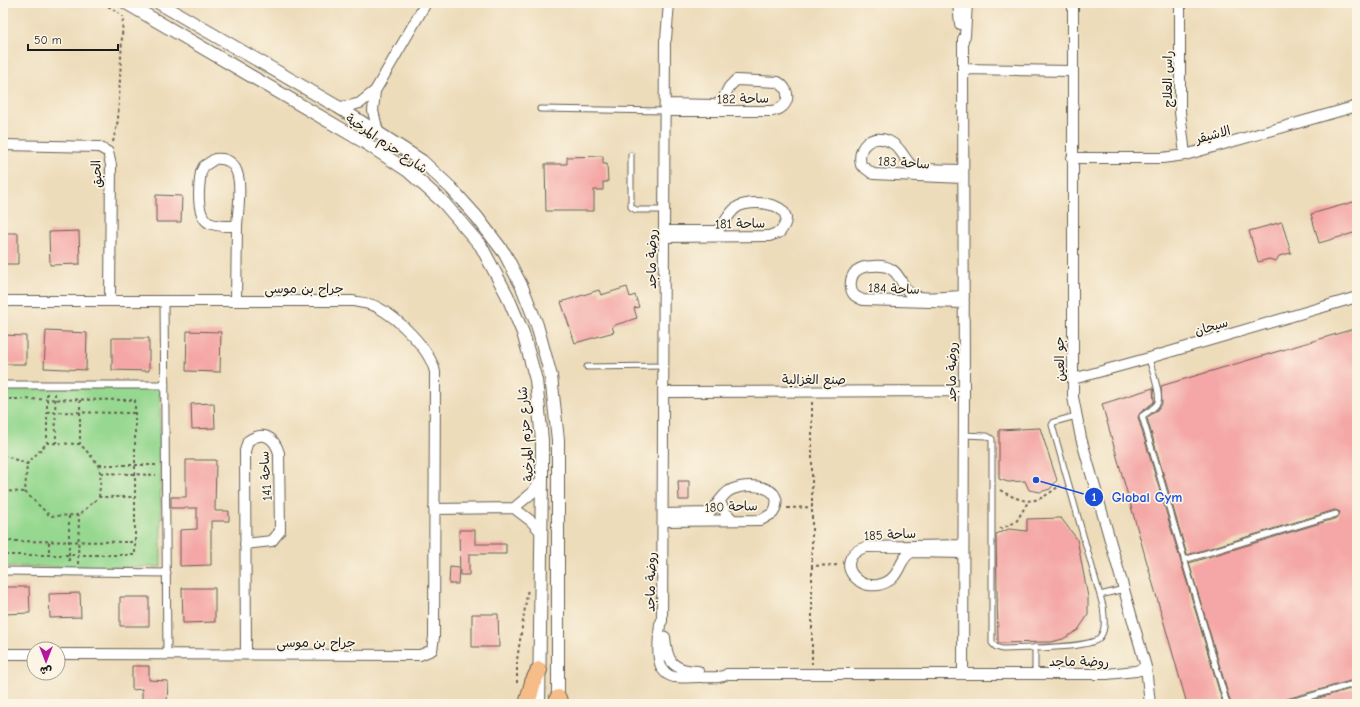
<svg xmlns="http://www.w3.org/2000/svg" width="1360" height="707" viewBox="0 0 1360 707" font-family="'Comic Neue','Playpen Sans Arabic',sans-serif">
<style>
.green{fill:#96d890;stroke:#597a56}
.building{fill:#f4a7a6}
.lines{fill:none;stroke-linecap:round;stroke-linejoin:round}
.service-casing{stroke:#655f53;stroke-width:7}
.pedestrian-casing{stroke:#655f53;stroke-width:9}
.minor-casing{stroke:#655f53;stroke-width:12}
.tertiary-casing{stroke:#655f53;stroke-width:14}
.trunk-casing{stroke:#655f53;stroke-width:18}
.path{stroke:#655f53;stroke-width:2;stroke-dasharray:3 3;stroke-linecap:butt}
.service{stroke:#fff;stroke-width:5}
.pedestrian{stroke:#fff;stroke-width:7}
.minor{stroke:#fff;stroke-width:10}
.tertiary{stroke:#fff;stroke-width:12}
.trunk{stroke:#f7bd88;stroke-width:16}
.labels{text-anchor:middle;stroke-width:3.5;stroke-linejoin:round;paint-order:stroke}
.street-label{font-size:13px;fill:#1c1c1c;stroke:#fcf5e5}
.leader{fill:none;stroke:#1d4ed8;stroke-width:1.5}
.callout-dot{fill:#1d4ed8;stroke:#fcf5e5;stroke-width:1.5}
.mark-label{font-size:12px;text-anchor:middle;font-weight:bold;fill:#fff}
.callout-label{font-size:14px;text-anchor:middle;font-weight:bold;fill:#1d4ed8;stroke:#fcf5e5;stroke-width:3.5;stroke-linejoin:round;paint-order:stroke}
</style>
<rect width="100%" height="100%" fill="#fcf5e5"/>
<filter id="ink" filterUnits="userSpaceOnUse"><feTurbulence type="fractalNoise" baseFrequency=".025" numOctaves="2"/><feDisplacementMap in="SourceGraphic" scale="8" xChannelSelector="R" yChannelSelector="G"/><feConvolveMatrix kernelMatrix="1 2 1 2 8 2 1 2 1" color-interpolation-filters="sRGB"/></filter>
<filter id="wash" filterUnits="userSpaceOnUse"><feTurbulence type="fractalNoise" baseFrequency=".012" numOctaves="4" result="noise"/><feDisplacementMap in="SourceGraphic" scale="16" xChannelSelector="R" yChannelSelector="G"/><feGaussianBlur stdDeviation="0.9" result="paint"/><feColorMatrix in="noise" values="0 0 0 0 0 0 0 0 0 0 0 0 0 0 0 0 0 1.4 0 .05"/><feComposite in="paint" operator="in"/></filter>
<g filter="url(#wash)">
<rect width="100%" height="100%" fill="#eddcba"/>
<path class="green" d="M 3,387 L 160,388 L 161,567 L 3,567 Z"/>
<g id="blocks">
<path class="building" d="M 603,156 L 603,164 L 607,164 L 608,182 L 603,182 L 603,190 L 594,190 L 594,211 L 546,211 L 545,164 L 567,164 L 567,157 Z
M 156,195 L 182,196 L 181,222 L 156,222 Z
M 1357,201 L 1357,232 L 1319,243 L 1311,214 Z
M 1282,222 L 1291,253 L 1279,256 L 1276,261 L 1269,259 L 1258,262 L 1249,231 Z
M 79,231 L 80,264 L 50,265 L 49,232 Z
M 3,233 L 18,233 L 18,264 L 3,264 Z
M 627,287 L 630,297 L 635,295 L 639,307 L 634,308 L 637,318 L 612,326 L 614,332 L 575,343 L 561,302 L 599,290 L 601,295 Z
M 1357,328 L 1357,679 L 1283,700 L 1280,704 L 1231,704 L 1189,563 L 1337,518 L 1340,512 L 1335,510 L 1187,555 L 1147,418 L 1156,411 L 1162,404 L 1161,386 Z
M 46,331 L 87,333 L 86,370 L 44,368 Z
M 187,331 L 221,332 L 220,372 L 186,371 Z
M 3,335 L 26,336 L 26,364 L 3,364 Z
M 112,338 L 149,338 L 149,371 L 112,370 Z
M 1153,388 L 1154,402 L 1140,413 L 1138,417 L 1223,704 L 1187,704 L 1102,404 Z
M 214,403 L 215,428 L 192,429 L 191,404 Z
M 1040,428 L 1057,480 L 1050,489 L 1040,492 L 1029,490 L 1025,481 L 1008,482 L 999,479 L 999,430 Z
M 186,460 L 216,460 L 215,511 L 229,511 L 229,521 L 211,521 L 211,565 L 180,566 L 180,530 L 197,529 L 197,508 L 171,508 L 171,497 L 186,497 Z
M 678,481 L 689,481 L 689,500 L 679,500 Z
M 1061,518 L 1077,539 L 1088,597 L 1088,615 L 1078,630 L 1063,639 L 1051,642 L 998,643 L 996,534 L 1009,529 L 1027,531 L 1027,519 Z
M 459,530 L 475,530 L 475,544 L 506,544 L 506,554 L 469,554 L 469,575 L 460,575 Z
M 450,567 L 459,568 L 458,584 L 449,584 Z
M 3,587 L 29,587 L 30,613 L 3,614 Z
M 182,588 L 215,588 L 215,622 L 183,623 Z
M 80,593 L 81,617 L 50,618 L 49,594 Z
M 120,597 L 149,597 L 149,626 L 120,626 Z
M 472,614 L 498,614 L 499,647 L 472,647 Z
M 132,666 L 149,666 L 149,680 L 168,681 L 167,704 L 142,703 L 142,689 L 132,690 Z
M 1357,687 L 1357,704 L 1298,704 Z"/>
</g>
</g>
<g filter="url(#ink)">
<use href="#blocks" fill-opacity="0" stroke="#655f53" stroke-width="1"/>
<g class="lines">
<g class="service-casing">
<path id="service" d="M 540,109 L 665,111
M 631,155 L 631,207 L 636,210 L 664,210
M 1149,358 C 1151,368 1161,393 1158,402 C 1156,408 1147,412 1142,416 L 1227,704
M 587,367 L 663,366
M 963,435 L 987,436 L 992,439 L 992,643 L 996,647 L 1002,649 C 1020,648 1086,649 1098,639 C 1107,632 1104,616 1103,606 L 1052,425 L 1054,422 L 1076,416
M 1184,560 L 1336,514
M 1100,595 L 1124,589
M 1035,647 L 1035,674
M 1284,704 L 1357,683"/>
</g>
<g class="pedestrian-casing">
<path id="pedestrian" d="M 164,301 L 167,654
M 3,385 L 165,385
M 3,571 L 167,573"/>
</g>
<g class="minor-casing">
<path id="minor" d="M 669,3 L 666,39 L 665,40 L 662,621 L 660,624 C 659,640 652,672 674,677 C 682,678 692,677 700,677 C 708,677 721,679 727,674 L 1107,674 L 1136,671 L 1146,667
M 958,3 L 960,24
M 1073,3 L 1073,397 L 1081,438 L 1146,667 L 1150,704
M 1180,3 L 1180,112 L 1185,155
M 963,69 L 1071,71
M 375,91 L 373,111 L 378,132
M 665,104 L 715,105 L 722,101 L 729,87 L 736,80 L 778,82 C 793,91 789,109 772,111 L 665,111
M 338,107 L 349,106 L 360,103 L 375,91 L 426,3
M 3,145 L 99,147 L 108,152 L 111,165 L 110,301
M 1072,158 L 1162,158 L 1185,155 L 1357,106
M 215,159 C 249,156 238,204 237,226 C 229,226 217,227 209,223 C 195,215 199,185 201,172 L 204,166 Z
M 963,170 L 916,169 C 905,163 903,149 892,143 C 875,132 856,144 861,165 L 873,174 L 963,178
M 664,231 L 716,231 C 726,225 728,211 739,206 C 757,198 802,205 780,232 L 769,236 L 664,237
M 964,296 C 950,296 930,300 915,296 C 898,290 904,263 873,266 C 867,266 861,267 856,271 C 851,276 850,281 851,288 C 852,295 856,297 863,300 L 964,303
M 3,301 L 353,301 C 361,303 370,303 377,307 C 398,318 430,349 435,372 L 434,637 L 432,650 L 420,655 L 58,654
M 236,301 L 237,226
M 1073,379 L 1149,358 L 1357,297
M 663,392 L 964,391
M 720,502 L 725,512 L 733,520
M 514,508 L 531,521 L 542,533
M 434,509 L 514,508 L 532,493 L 542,478
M 664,514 L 708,513 C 717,507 721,496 729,491 C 746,481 789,485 773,513 L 761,520 L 664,521
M 245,544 L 272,541 L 280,531 L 279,453 C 274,436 263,431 248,441 L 245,451 L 246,654
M 963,545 L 867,547 C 849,551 842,568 858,580 C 863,585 872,586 878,585 C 903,580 897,558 912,552 L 963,553
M 665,637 C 667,662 672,670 698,671
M 3,654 L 34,654
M 963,674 L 964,391 L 963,69 L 963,39 L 965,36 L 967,3"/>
</g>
<g class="tertiary-casing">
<path id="tertiary" d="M 126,3 L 364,142 L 408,171 L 444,203 L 481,246 L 507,295 L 523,333 L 536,380 L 542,440 L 542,478 L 539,704
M 159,3 L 338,107 L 422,161 L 451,188 L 477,217 L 505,254 L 522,287 L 537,325 L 551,376 L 558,440 L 558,704"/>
</g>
<g class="trunk-casing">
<path id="trunk" d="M 558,698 L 560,704
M 527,704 L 533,682 L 539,670"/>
</g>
<path class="path" d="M 103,3 L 119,13
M 113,142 L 118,120 L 123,16
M 47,393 L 47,443
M 55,393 L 56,443
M 3,399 L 135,400 L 135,555 L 3,555
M 80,400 L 80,444
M 812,402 L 812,566 L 838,565
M 47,412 L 135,413
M 3,455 L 27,464
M 99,465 L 156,465
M 101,473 L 156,475
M 1000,490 C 1026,505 1036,505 1060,485
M 3,491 L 25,492
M 99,497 C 102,465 102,468 80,444 L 47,443 L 27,464 L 25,492 L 50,516 L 79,515 L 99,497 L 134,497
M 787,508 L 812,507
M 69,516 L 69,563
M 1000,529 L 1016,522 L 1028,502
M 3,541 L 134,542
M 49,542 L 49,555
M 78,564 L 79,515
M 812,566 L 812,664
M 517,683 L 517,660 L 528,588"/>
<use href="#service" class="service"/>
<use href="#pedestrian" class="pedestrian"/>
<use href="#minor" class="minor"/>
<use href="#tertiary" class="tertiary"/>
<use href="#trunk" class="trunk"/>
</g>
</g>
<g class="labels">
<g class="street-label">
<text transform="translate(1167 79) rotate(-90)" y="5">راس العلاج</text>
<text transform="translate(743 98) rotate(-1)" y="5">ساحة 182</text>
<text transform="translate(1213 134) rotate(-15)" y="5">الاشيقر</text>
<text transform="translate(387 143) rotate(34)" y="5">شارع حزم المرخية</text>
<text transform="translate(904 162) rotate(4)" y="5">ساحة 183</text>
<text transform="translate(96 174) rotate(-93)" y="5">الحبق</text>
<text transform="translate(740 223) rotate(-1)" y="5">ساحة 181</text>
<text transform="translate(651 259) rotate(-90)" y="5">روضة ماجد</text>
<text x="304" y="293">جراح بن موسى</text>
<text transform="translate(894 288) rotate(2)" y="5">ساحة 184</text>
<text transform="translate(1211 326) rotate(-16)" y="5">سيحان</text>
<text transform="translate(1059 359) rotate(-91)" y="5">جو العين</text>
<text transform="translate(951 372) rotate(-90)" y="5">روضة ماجد</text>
<text x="814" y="384">صنع الغزالية</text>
<text transform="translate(525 434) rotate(-94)" y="5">شارع حزم المرخية</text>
<text transform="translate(265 476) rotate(-94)" y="5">ساحة 141</text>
<text transform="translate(731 506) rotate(-2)" y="5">ساحة 180</text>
<text transform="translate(890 534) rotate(-3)" y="5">ساحة 185</text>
<text transform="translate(650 582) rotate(-89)" y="5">روضة ماجد</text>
<text x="316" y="647">جراح بن موسى</text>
<text x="1079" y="666">روضة ماجد</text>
</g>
</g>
<path class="leader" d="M1036 480L1094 497"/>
<g class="callout-dot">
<circle cx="1036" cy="480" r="4"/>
<circle cx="1094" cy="497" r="10"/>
</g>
<g class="mark-label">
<text x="1094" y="501">1</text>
</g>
<g class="callout-label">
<text x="1147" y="502">Global Gym</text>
</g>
<rect width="1360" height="707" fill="none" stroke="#fcf5e5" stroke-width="16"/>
<g transform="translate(46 661) rotate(180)"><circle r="19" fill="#fcf5e5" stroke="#a29e95"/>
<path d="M0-3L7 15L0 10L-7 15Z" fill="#b5179e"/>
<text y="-6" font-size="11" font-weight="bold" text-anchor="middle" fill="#1c1c1c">ش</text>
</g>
<path d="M28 44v6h90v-6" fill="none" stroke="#1c1c1c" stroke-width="2"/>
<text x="34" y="44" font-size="12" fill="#1c1c1c" stroke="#fcf5e5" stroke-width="3" paint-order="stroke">50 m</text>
</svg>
